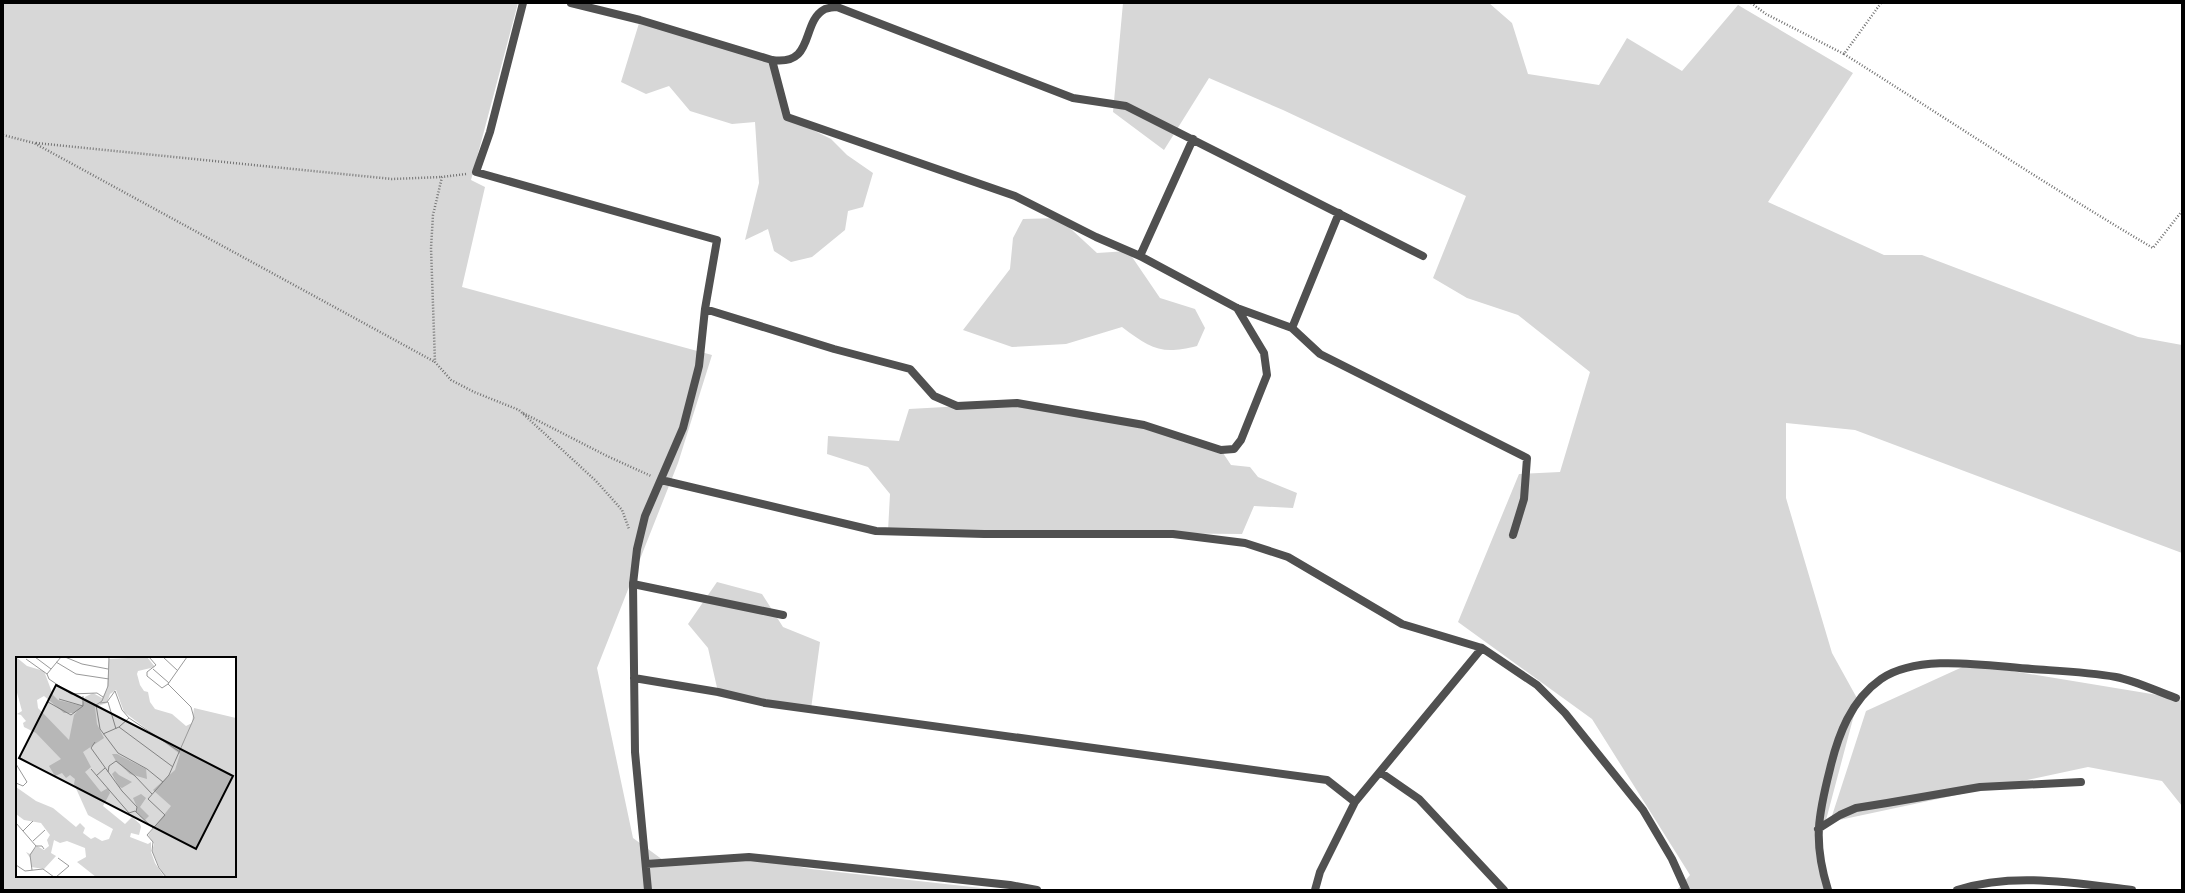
<svg xmlns="http://www.w3.org/2000/svg" width="2185" height="893" viewBox="0 0 2185 893" font-family="'Source Sans 3',sans-serif">
<style>
.green{fill:#d7d7d7;fill-rule:evenodd}
.lines{fill:none;stroke-linecap:round;stroke-linejoin:round}
.path{stroke:#727272;stroke-width:2.5;stroke-dasharray:1 2;stroke-linecap:butt}
.service{stroke:#505050;stroke-width:8}
.minor{stroke:#505050;stroke-width:8}
.inset-road{fill:none;stroke:#999;stroke-width:1}
.view{fill:#000;fill-opacity:0.15;stroke:#000;stroke-width:2}
.inset-edge{fill:none;stroke:#000;stroke-width:2}
</style>
<rect width="100%" height="100%" fill="#fff"/>
<path class="green" d="M 3,3 L 518,3 L 471,180 L 485,187 L 462,287 L 712,355 L 678,463 L 597,668 L 633,838 L 667,863 L 749,857 L 811,869 L 999,890 L 3,890 ZM 17,658 L 235,658 L 235,876 L 17,876 Z
M 1123,3 L 1489,3 L 1512,23 L 1528,74 L 1599,85 L 1627,38 L 1682,71 L 1738,5 L 1853,73 L 1768,202 L 1884,255 L 1922,255 L 2138,337 L 2182,345 L 2182,553 L 1855,430 L 1786,423 L 1786,498 L 1832,653 L 1858,700 L 1818,850 L 1832,890 L 1677,890 L 1690,875 L 1592,719 L 1458,622 L 1519,474 L 1560,472 L 1590,372 L 1518,315 L 1467,298 L 1433,278 L 1466,196 L 1283,110 L 1209,78 L 1164,150 L 1113,112 Z
M 640,20 L 772,60 L 787,117 L 831,139 L 847,155 L 873,173 L 863,207 L 848,211 L 845,230 L 812,257 L 791,262 L 774,251 L 768,229 L 745,240 L 759,183 L 755,122 L 732,124 L 690,111 L 669,86 L 646,94 L 621,82 Z
M 1059,218 L 1097,253 L 1128,251 L 1160,298 L 1195,309 L 1205,328 L 1197,346 C 1161,355 1151,349 1122,327 L 1066,344 L 1012,347 L 963,330 L 1010,269 L 1013,238 L 1023,219 Z
M 1017,403 L 1144,425 L 1221,450 L 1231,465 L 1250,467 L 1258,477 L 1297,493 L 1293,508 L 1254,506 L 1242,534 L 888,531 L 890,494 L 868,467 L 827,454 L 828,436 L 899,441 L 909,409 Z
M 717,582 L 762,594 L 783,627 L 820,642 L 811,709 L 718,692 L 708,648 L 688,624 Z
M 1969,664 L 2176,698 L 2182,701 L 2182,806 L 2162,781 L 2088,767 L 1830,822 L 1866,711 Z"/>
<g class="lines">
<path class="path" d="M 1751,3 L 1766,14 L 1844,54
M 1881,3 L 1844,54 C 1947,119 2048,186 2153,248 L 2182,211
M 3,135 L 34,143 L 435,362
M 36,143 L 392,179 L 441,177
M 466,174 L 442,177 L 433,215 L 431,248 L 435,362 L 451,380 L 474,392 L 519,410 L 596,481 L 622,510 L 629,529
M 523,413 L 607,456 L 651,476"/>
<path class="service" d="M 633,584 L 783,615"/>
<path class="minor" d="M 523,3 L 490,132 L 476,172 L 717,240 L 705,309 L 699,366 L 683,428 L 645,516 L 637,549 L 633,584 L 635,752 L 648,890
M 571,3 L 640,20 L 772,60 C 816,66 800,22 825,9 C 828,8 833,7 837,7 L 1073,98 L 1126,106 L 1423,256
M 772,60 L 787,117 L 1015,196 L 1096,237 L 1140,256 L 1237,308 L 1292,328 L 1320,354 L 1527,458 L 1524,499 L 1513,535
M 1140,256 L 1193,139
M 705,309 L 834,349 L 910,369 L 934,396 L 957,406 L 1017,403 L 1144,425 L 1221,450 L 1234,449 L 1241,440 L 1267,375 L 1264,353 L 1237,308
M 1292,328 L 1339,213
M 661,480 L 876,531 L 984,534 L 1173,534 L 1245,543 L 1288,557 L 1402,624 L 1482,648 L 1537,685 L 1565,713 L 1643,810 L 1672,859 L 1686,890
M 634,678 L 718,692 L 765,703 L 1327,780 L 1355,802 L 1482,648
M 1380,772 L 1419,799 L 1504,890
M 1818,829 L 1840,815 L 1856,808 L 1887,803 L 1980,787 L 2081,782
M 646,864 L 749,857 L 1010,885 L 1037,890
M 1315,890 L 1320,872 L 1355,802
M 1828,890 C 1813,842 1818,816 1830,769 C 1838,735 1851,700 1881,679 C 1919,653 1988,666 2032,669 C 2060,671 2088,672 2116,677 C 2136,681 2156,691 2176,698
M 1957,890 C 2013,872 2074,883 2132,890"/>
</g>
<g transform="translate(16 657)">
<rect width="220" height="220" fill="#fff"/>
<path d="M 0,0 L 11,9 L 28,14 L 37,38 L 42,43 L 66,49 L 69,40 L 77,36 L 86,41 L 91,32 L 93,2 L 131,0 L 139,10 L 122,14 L 121,17 L 124,28 L 128,34 L 132,35 L 134,45 L 139,52 L 156,57 L 170,69 L 176,66 L 178,51 L 220,61 L 220,220 L 150,220 L 146,216 L 136,194 L 138,187 L 132,178 L 155,149 L 137,133 L 159,113 L 164,97 L 108,55 L 100,33 L 94,37 L 91,46 L 79,50 L 81,67 L 88,81 L 67,95 L 75,110 L 69,115 L 85,135 L 92,131 L 94,136 L 87,149 L 109,167 L 116,160 L 124,167 L 125,170 L 123,178 L 115,176 L 114,180 L 132,187 L 135,185 L 135,195 L 139,206 L 147,218 L 149,220 L 80,220 L 61,205 L 70,200 L 69,191 L 51,184 L 44,186 L 38,183 L 35,196 L 40,199 L 28,212 L 15,210 L 15,202 L 10,195 L 14,197 L 21,189 L 28,193 L 33,189 L 31,183 L 34,178 L 25,166 L 8,163 L 0,157 L 0,130 L 20,144 L 37,151 L 60,170 L 64,166 L 69,171 L 67,176 L 75,182 L 79,180 L 86,184 L 93,182 L 97,172 L 72,158 L 58,127 L 59,122 L 54,118 L 50,121 L 46,116 L 39,119 L 33,109 L 45,102 L 20,76 L 8,70 L 7,66 L 10,64 L 5,58 L 1,57 L 6,54 L 0,32 ZM 28,39 L 48,56 L 58,56 L 63,52 L 58,58 L 53,83 L 22,51 L 21,43 ZM 96,97 L 101,97 L 130,112 L 131,122 L 114,117 L 100,104 ZM 99,114 L 103,118 L 116,125 L 106,131 L 103,130 L 96,117 ZM 125,137 L 130,141 L 124,150 L 133,159 L 129,163 L 120,155 L 121,150 L 117,141 Z" fill="#d7d7d7" fill-rule="evenodd"/>
<path class="inset-road" d="M 19,0 L 35,12M 49,0 L 66,7 L 92,12M 93,0 L 92,29 L 86,44 L 80,48 L 84,72 L 102,96 L 131,112 L 147,125M 133,0 L 140,8 L 131,15 L 131,19 L 146,31 L 152,27M 147,0 L 162,14M 10,2 L 31,17 L 45,0M 40,5 L 60,17 L 93,22M 137,12 L 153,26M 31,17 L 33,22 L 55,37 L 81,36 L 87,40M 43,42 L 67,49M 32,45 L 55,58 L 67,49 L 67,39M 91,45 L 99,34 L 106,53 L 113,61M 84,46 L 92,45 L 100,72M 103,70 L 113,61 L 164,95M 87,77 L 103,70 L 157,110M 79,85 L 75,91 L 106,134 L 121,150 L 120,155M 0,107 L 11,125 L 7,129 L 0,126M 75,112 L 113,156 L 119,154 L 137,171M 92,115 L 93,109 L 100,104 L 119,119 L 136,137M 80,119 L 89,111M 0,166 L 20,189 L 26,189 L 28,192M 7,174 L 17,164M 17,184 L 29,173M 0,208 L 9,214 L 27,212 L 38,220M 16,213 L 14,198 L 20,189M 40,220 L 53,209 L 42,201M 150,220 L 143,211 L 136,194 L 137,185 L 131,178 L 149,158 L 132,142 L 153,118 L 178,61 L 175,50 L 152,27 L 171,0"/>
<path class="view" d="M 40,28 L 217,119 L 180,192 L 3,101 Z"/>
<rect width="220" height="220" class="inset-edge"/>
</g>
<rect width="2185" height="893" fill="none" stroke="#000000" stroke-width="8"/>
</svg>
